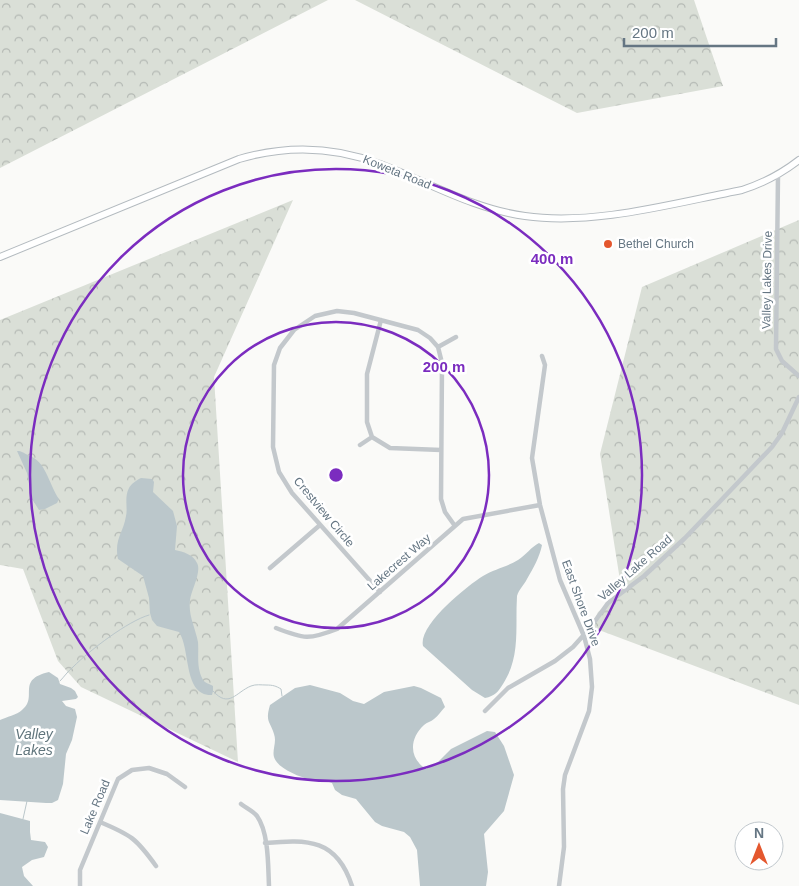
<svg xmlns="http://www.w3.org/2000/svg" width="799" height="886" viewBox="0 0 799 886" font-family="Helvetica,sans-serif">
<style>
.forest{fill:url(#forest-crowns)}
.water{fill:#bbc7cb}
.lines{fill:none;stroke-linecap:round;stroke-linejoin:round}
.stream{stroke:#bbc7cb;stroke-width:1}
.secondary-casing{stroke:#b3babf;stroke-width:8}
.street{stroke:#c3c8cc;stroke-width:4.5}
.secondary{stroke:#fff;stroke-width:6}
.ring{fill:none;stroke:#7b2cbf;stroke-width:2.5}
.poi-dot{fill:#e4572e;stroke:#fff;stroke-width:2}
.labels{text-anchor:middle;stroke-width:5;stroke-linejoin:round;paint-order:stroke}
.street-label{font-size:12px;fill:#657683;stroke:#fff}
.poi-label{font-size:12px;fill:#657683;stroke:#fff;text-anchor:start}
.water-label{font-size:14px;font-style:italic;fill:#60757c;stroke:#fff}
.centre{fill:#7b2cbf;stroke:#fff;stroke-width:2.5}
.ring-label{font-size:15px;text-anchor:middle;font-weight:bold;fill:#7b2cbf;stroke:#fff;stroke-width:5;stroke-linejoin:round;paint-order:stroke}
</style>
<defs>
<pattern id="forest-crowns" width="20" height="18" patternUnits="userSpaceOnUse" patternTransform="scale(1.25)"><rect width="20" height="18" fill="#dadfd7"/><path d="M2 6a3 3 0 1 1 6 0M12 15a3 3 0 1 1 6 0" fill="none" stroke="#b4b9b4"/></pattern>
</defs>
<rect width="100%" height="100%" fill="#fafaf8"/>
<path class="forest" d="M 0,0 L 328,0 L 0,168 Z
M 355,0 L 694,0 L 723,86 L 577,113 Z
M 293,200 L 214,377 L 238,762 L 81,687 L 58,661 L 23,569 L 0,565 L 0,320 Z
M 799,220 L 799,705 L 591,627 L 598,612 L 622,593 L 600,454 L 642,287 Z"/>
<path class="water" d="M 17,451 C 22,451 23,453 28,455 C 47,462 48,483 59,499 L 57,503 L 45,509 L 39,510 L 32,499 L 27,473 Z
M 141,478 L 152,479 L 154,482 L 153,492 L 173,511 L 177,526 L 175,550 C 183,552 193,554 197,563 C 202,571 191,591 190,600 C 188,615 195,627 198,642 C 199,654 196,668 203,680 C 205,683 210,684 213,686 L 213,691 L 212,695 C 183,696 191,650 179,632 L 157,626 L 152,620 L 150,613 L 149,598 L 143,576 L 118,559 C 114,539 123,534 126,516 C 128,508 124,497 129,488 C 131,484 137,480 141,478 Z
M 539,543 L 542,545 C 540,556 533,569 527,579 C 524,585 519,589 517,596 C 515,627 521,656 503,684 C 498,692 495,696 485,698 L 472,690 L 423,646 C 418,625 467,586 483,576 C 494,569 507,567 518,560 C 526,555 531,547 539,543 Z
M 49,672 L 58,678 L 60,684 L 71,688 L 75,691 L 78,697 L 76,699 L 62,701 L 66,706 L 75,709 L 77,717 L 72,740 L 66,754 L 63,784 L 58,800 L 52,803 L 46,803 L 0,800 L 0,720 C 6,717 17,715 22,710 C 39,697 15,680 49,672 Z
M 310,685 L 340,693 L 353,701 L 364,704 L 384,692 L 414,686 L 421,688 L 441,698 L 445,707 C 441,711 438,716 434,719 C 431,722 427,722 424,725 C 409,739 409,758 426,769 L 438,762 L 451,749 L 487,731 L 495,732 L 504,746 L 514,775 L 504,811 L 484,834 L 488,872 L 486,886 L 420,886 L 417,850 L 410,837 L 404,832 L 382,826 L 375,822 L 356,799 L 342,795 L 335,790 L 332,783 C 324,780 317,781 309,779 C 299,777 277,768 274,757 C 272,750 277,742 274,734 C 270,721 265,722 270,705 L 295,688 Z
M 0,813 L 30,821 L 30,832 L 31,840 L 45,842 L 48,847 L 44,857 L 32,860 L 22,867 L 24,876 L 33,886 L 0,886 Z"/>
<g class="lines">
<path class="stream" d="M 60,681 C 64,677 68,671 73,667 C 90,650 128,621 149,615
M 213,691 C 229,709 236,692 251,686 C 256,684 261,685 266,685 C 273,685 276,686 281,689 L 282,696
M 23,819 L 27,801"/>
<g class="secondary-casing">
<path id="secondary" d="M 0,257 L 239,159 C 286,145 333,146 380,164 C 428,182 473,209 525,216 C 594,226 674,203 742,190 C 764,183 781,174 799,160"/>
</g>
<path class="street" d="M 778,175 L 776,349 L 782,361 L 799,376
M 381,320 L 367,374 L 367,422 L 372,437 L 390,448 L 441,450
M 438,347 L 456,337
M 542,356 L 545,365 L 532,458 L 540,505 L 560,580 L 584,636 L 590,659 L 592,687 L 589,711 L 565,775 L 563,789 L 564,847 L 559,886
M 360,445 L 372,437
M 270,568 L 320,525
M 380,592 L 292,493 L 279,472 L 273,447 L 274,365 L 280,348 L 294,330 L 315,316 L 337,311 L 354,313 L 418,330 L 430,338 L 438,347 L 442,363 L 441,499 L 445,512 L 455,526
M 276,628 C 304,639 309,640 337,629 L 463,519 L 540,505
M 485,711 L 508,688 L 555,661 L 573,647 L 590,628 L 608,603 L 644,576 L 685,538 L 772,447 L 782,433 L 799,397
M 241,804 C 246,808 253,811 257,816 C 269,833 268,866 269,886
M 100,822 C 131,835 136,838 156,866
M 265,843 C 308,839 337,839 352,886
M 80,886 L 80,870 L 118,779 L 132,770 L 149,768 L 167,774 L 185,787"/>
<use href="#secondary" class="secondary"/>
</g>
<g class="ring">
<circle cx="336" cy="475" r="153"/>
<circle cx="336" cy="475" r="306"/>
</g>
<circle class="poi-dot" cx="608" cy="244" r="5"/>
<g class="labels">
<g class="street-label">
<text transform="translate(397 172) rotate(22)" y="4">Koweta Road</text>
<text transform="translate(767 280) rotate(-89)" y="4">Valley Lakes Drive</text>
<text transform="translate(324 512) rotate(50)" y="4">Crestview Circle</text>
<text transform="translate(399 562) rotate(-41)" y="4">Lakecrest Way</text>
<text transform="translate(635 568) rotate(-41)" y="4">Valley Lake Road</text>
<text transform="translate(581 603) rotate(70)" y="4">East Shore Drive</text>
<text transform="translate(95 807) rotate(-67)" y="4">Lake Road</text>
</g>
<g class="poi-label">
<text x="618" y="248">Bethel Church</text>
</g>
<g class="water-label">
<text x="34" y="739">Valley<tspan x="34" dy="16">Lakes</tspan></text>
</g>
</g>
<circle cx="336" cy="475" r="8" class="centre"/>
<g class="ring-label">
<text x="552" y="264">400 m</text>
<text x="444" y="372">200 m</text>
</g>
<g transform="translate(759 846)"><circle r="24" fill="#ffffff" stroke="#c1c8cd"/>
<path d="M0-4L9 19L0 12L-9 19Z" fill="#e4572e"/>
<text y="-8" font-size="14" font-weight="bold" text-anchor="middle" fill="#657683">N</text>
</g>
<path d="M624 38v8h152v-8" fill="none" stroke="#657683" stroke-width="2.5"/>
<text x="632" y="38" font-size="15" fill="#657683" stroke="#ffffff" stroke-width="4" paint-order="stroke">200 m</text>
</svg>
